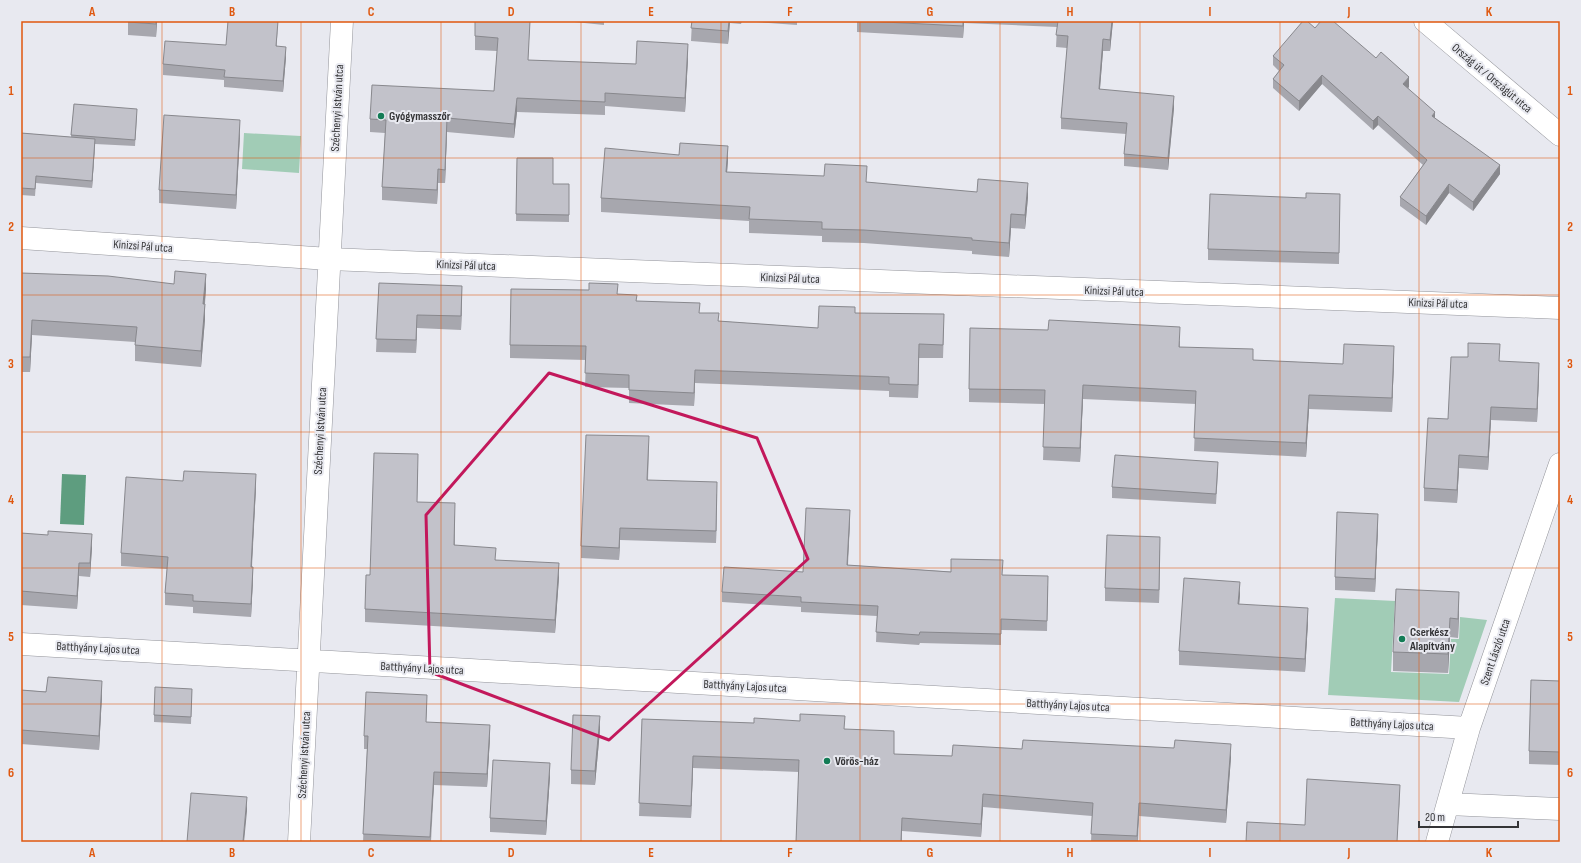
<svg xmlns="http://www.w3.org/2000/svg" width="1581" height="863" viewBox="0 0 1581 863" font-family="'Sofia Sans Condensed',sans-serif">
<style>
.green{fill:#a1ccb6}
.water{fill:#5e9d7f}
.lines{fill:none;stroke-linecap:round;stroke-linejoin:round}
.minor-casing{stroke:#93949a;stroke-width:23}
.secondary-casing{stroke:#93949a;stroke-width:23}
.minor{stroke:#fff;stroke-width:22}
.secondary{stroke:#fff;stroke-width:22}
.wall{fill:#a7a7ae}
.shaded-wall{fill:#88888d}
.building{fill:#c2c2ca;stroke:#88888d}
.marked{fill:none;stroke:#c2185b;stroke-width:3;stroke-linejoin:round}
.grid{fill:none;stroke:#df570e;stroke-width:1;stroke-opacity:0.55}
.poi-dot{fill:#137c56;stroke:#e8e9f0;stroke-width:1.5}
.labels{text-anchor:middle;stroke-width:4;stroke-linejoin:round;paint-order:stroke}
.street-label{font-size:12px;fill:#343436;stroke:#e8e9f0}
.poi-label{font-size:12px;font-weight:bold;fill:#343436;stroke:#e8e9f0;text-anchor:start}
.neatline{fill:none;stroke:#df570e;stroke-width:1.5}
.grid-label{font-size:13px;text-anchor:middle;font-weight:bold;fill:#df570e}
</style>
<rect width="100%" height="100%" fill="#e8e9f0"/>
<path class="green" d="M 244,133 L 301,136 L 299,173 L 242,169 Z
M 1335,598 L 1395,601 L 1391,672 L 1449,674 L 1451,639 L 1459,639 L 1460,617 L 1487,620 L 1459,702 L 1328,695 Z"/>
<path class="water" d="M 62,474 L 86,475 L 84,525 L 60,524 Z"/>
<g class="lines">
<g class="minor-casing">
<path id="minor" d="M 21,238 L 329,259 L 1560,308
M 21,644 L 1469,728
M 1448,804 L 1560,809
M 299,842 L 342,21
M 1437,842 L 1469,728 L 1560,464"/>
</g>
<g class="secondary-casing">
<path id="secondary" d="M 1425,21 L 1560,135"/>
</g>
<use href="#minor" class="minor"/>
<use href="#secondary" class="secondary"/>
</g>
<path class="wall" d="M 128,21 L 157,21 L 156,37 L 128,35 Z
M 475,21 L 530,21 L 528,60 L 636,64 L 688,58 L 685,112 L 605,106 L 605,115 L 517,112 L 514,138 L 447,132 L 445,183 L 438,183 L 437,204 L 382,200 L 382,187 L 385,133 L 370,132 L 370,119 L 494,91 L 497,51 L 475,50 Z
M 565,21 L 604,21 L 604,25 Z
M 692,21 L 797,21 L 797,25 L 742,21 L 741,24 L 730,23 L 728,44 L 691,41 Z
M 857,21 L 1113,21 L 1110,51 L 1103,51 L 1100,89 L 1174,108 L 1168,170 L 1124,166 L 1124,154 L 1126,134 L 1061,129 L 1061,118 L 1067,48 L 1056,47 L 1057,27 L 964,23 L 963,38 L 857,32 Z
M 1315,28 L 1409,87 L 1408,88 L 1435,118 L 1500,174 L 1473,211 L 1449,193 L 1426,225 L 1400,206 L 1400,197 L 1423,165 L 1378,125 L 1373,130 L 1322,84 L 1299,111 L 1273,88 L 1273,79 L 1279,71 L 1273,65 L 1273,56 Z
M 226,45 L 277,46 L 286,57 L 283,92 L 224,87 L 224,80 L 163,75 L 163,64 Z
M 74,104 L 137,116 L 135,146 L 95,144 L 92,188 L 36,183 L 35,196 L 21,195 L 21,133 L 71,137 Z
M 240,134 L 236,209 L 159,203 L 159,190 Z
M 517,158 L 553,184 L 569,184 L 569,222 L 516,221 Z
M 728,160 L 727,172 L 866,182 L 1028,197 L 1025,229 L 1011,228 L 1009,257 L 972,254 L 972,251 L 864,243 L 822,242 L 822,236 L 749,233 L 749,221 L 601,212 L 601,198 Z
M 1340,194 L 1339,264 L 1208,260 L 1208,249 Z
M 21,273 L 206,289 L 205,304 L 205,319 L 201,367 L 135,361 L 135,342 L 32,335 L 30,372 L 21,372 Z
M 379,283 L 462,300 L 461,330 L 417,328 L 416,353 L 376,352 Z
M 618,294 L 637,301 L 700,313 L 719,321 L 818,328 L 855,313 L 944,328 L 943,358 L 919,358 L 918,398 L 889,397 L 889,391 L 695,383 L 694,406 L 629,403 L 629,388 L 585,387 L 586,360 L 510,358 L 510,345 Z
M 1180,341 L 1180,347 L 1253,360 L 1343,364 L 1394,359 L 1392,412 L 1309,409 L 1306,457 L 1194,451 L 1196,404 L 1083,399 L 1080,462 L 1043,460 L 1045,404 L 969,402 L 969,389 Z
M 1468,357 L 1500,361 L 1539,376 L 1537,422 L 1491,420 L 1488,470 L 1459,468 L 1457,503 L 1424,501 L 1424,488 L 1448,419 Z
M 649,448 L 648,480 L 717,494 L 716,543 L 620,540 L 619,560 L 581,558 L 581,546 Z
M 418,468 L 417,502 L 455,516 L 455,545 L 496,560 L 559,577 L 555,633 L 365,622 L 365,609 L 370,575 Z
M 1218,472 L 1216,504 L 1112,498 L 1112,487 Z
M 256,487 L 252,567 L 253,579 L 251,617 L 193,613 L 193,607 L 165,605 L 165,593 L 167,569 L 121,566 L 121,553 Z
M 850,521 L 848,565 L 1003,575 L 1048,586 L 1047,631 L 1001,630 L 1001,645 L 920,643 L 919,645 L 876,642 L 877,616 L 801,612 L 801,607 L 722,602 L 722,592 L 803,572 Z
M 1378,528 L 1375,592 L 1335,590 L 1335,577 Z
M 21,533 L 92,547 L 90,577 L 79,576 L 77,609 L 21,605 Z
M 1160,550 L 1159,603 L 1105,601 L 1105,588 Z
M 1240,595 L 1239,604 L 1308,622 L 1305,672 L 1179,665 L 1179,651 Z
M 1459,611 L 1458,638 L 1450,637 L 1448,673 L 1393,671 L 1393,652 Z
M 1560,681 L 1560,765 L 1529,764 L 1529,751 Z
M 192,689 L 191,724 L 154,722 L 154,715 Z
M 21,690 L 102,695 L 99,750 L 21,744 Z
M 427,708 L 426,722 L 490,737 L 487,787 L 434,785 L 431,842 L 363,842 L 367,749 L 364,749 L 364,736 Z
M 642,719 L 845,729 L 894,754 L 952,756 L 1022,749 L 1231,757 L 1226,823 L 1139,816 L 1138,842 L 1091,842 L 1092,816 L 983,807 L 981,837 L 902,831 L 902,842 L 796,842 L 799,772 L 693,768 L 691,818 L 639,816 Z
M 600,730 L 595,785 L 571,784 L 571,770 Z
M 550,776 L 546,835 L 490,832 L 490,818 Z"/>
<path class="shaded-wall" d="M 156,21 L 157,21 L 156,37 Z
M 278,21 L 276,56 L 276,46 Z
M 729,21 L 730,21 L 728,44 L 728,31 Z
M 963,21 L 964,21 L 963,38 Z
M 1112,21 L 1113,21 L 1110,51 L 1110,40 Z
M 1103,39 L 1103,51 L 1099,100 L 1099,89 Z
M 688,44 L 688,58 L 685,112 L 685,98 Z
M 286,47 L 286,57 L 283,92 L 283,81 Z
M 1322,75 L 1322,84 L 1299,111 L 1299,101 Z
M 1409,77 L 1409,87 L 1403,93 L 1403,84 Z
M 1174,96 L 1174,108 L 1168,170 L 1168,158 Z
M 517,98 L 517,112 L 514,138 L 514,124 Z
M 1435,112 L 1435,121 L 1432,116 Z
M 1378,116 L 1378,125 L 1373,130 L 1373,121 Z
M 447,118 L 447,132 L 445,183 L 445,170 Z
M 240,120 L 240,134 L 236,209 L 236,195 Z
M 95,139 L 95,146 L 92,188 L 92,181 Z
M 728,146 L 728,160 L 726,185 L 726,172 Z
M 1500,165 L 1500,174 L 1473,211 L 1473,202 Z
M 438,169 L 438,183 L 437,204 L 437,190 Z
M 1028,183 L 1028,197 L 1025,229 L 1025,215 Z
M 1449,184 L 1449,193 L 1426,225 L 1426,216 Z
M 1011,214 L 1011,228 L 1009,257 L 1009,243 Z
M 206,274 L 206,289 L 203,319 L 203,304 Z
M 462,286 L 462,300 L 461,330 L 461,316 Z
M 205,304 L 205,319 L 201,367 L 201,351 Z
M 417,315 L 417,328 L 416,353 L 416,340 Z
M 32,320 L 32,335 L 30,372 L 30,357 Z
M 919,344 L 919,358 L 918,398 L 918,385 Z
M 1394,346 L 1394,359 L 1392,412 L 1392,398 Z
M 1539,363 L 1539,376 L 1537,422 L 1537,409 Z
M 695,370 L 695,383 L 694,406 L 694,393 Z
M 1083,385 L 1083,399 L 1080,462 L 1080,448 Z
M 1309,395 L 1309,409 L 1306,457 L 1306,443 Z
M 1491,407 L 1491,420 L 1488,470 L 1488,457 Z
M 1459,455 L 1459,468 L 1457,503 L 1457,490 Z
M 256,474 L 256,487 L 251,579 L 251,567 Z
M 717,482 L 717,494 L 716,543 L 716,531 Z
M 850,510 L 850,521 L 847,575 L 847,565 Z
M 1378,514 L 1378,528 L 1375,592 L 1375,579 Z
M 620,528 L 620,540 L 619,560 L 619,548 Z
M 92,534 L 92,547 L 90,577 L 90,563 Z
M 1160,537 L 1160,550 L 1159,603 L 1159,590 Z
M 79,563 L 79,576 L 77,609 L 77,596 Z
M 559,563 L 559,577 L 555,633 L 555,620 Z
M 253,567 L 253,579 L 251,617 L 251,604 Z
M 1240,582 L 1240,595 L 1238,617 L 1238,604 Z
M 1459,592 L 1459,611 L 1458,638 L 1458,619 Z
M 1308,608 L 1308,622 L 1305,672 L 1305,659 Z
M 1450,618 L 1450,637 L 1448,673 L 1448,654 Z
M 102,681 L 102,695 L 99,750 L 99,736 Z
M 600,716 L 600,730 L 595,785 L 595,771 Z
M 490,725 L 490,737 L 487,787 L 487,774 Z
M 1231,744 L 1231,757 L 1226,823 L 1226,810 Z
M 693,756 L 693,768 L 691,818 L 691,806 Z
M 550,763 L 550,776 L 546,835 L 546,821 Z
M 434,772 L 434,785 L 430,842 L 430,837 Z
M 1400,785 L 1400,793 L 1397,842 Z
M 983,794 L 983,807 L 981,837 L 981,824 Z
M 247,797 L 247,811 L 244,842 L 243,842 Z
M 1139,803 L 1139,816 L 1137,842 L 1137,836 Z"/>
<path class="building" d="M 128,21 L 156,21 L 156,24 L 128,22 Z
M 228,21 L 278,21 L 276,46 L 286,47 L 283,81 L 224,77 L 225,70 L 163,64 L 165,41 L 226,45 Z
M 475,21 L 530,21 L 528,60 L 636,64 L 637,41 L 688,44 L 685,98 L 605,93 L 605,102 L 517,98 L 514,124 L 447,118 L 445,170 L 438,169 L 437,190 L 382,187 L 386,120 L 370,119 L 372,85 L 494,91 L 498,38 L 475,36 Z
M 692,21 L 729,21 L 728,31 L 691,28 Z
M 864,21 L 963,21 L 963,26 Z
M 1058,21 L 1112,21 L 1110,40 L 1103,39 L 1099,89 L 1174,96 L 1168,158 L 1124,154 L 1127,123 L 1061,118 L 1068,36 L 1056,35 Z
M 1303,21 L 1307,21 L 1315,28 L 1321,21 L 1333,21 L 1376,58 L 1381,52 L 1409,77 L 1403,84 L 1435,112 L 1432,116 L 1500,165 L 1473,202 L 1449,184 L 1426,216 L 1400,197 L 1427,160 L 1378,116 L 1373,121 L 1322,75 L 1299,101 L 1273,79 L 1284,65 L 1273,56 Z
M 74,104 L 137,109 L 135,140 L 71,135 Z
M 164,115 L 240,120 L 236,195 L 159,190 Z
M 21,133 L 95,139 L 92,181 L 36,176 L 35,189 L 21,188 Z
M 680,143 L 728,146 L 726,172 L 824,176 L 825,164 L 867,166 L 866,182 L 977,192 L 978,179 L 1028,183 L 1025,215 L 1011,214 L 1009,243 L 972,240 L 972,238 L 864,230 L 822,229 L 822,222 L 749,219 L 750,207 L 601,198 L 605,148 L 679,155 Z
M 517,158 L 553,158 L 553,184 L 569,184 L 569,215 L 516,214 Z
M 1306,193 L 1340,194 L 1339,253 L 1208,249 L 1210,194 L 1306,198 Z
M 175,271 L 206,274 L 203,304 L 205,304 L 201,351 L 135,345 L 137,327 L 32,320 L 30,357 L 21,357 L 21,273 L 108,276 L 174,284 Z
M 379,283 L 462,286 L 461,316 L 417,315 L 416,340 L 376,339 Z
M 589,283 L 618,284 L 617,294 L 637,295 L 636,301 L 700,303 L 699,313 L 719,313 L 718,321 L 818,328 L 819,306 L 855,307 L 855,313 L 944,314 L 943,345 L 919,344 L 918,385 L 889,384 L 889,377 L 695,370 L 694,393 L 629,390 L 629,375 L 585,373 L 586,346 L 510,345 L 511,289 L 589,290 Z
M 1049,320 L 1180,327 L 1179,347 L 1253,349 L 1253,360 L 1343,364 L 1344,344 L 1394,346 L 1392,398 L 1309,395 L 1306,443 L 1194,438 L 1196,391 L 1083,385 L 1080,448 L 1043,447 L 1045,390 L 969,389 L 970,328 L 1048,330 Z
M 1468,343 L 1500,344 L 1499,361 L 1539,363 L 1537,409 L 1491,407 L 1488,457 L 1459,455 L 1457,490 L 1424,488 L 1428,418 L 1448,419 L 1451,357 L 1468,357 Z
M 586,435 L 649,436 L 647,480 L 717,482 L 716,531 L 620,528 L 619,548 L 581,546 Z
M 374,453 L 418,454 L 417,502 L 455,503 L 454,545 L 496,548 L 495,560 L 559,563 L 555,620 L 365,609 L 366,575 L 370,575 Z
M 1115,455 L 1218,462 L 1216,494 L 1112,487 Z
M 184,471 L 256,474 L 251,567 L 253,567 L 251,604 L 193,601 L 193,595 L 165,593 L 168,557 L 121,553 L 126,477 L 183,481 Z
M 806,508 L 850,510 L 847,565 L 951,572 L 951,559 L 1003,560 L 1002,575 L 1048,576 L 1047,621 L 1001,619 L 1001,634 L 920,632 L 919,635 L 876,632 L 878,606 L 801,602 L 801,597 L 722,592 L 724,567 L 803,572 Z
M 1337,512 L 1378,514 L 1375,579 L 1335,577 Z
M 48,531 L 92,534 L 90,563 L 79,563 L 77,596 L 21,591 L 21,533 L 48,535 Z
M 1107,535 L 1160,537 L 1159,590 L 1105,588 Z
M 1184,578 L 1240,582 L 1238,604 L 1308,608 L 1305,659 L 1179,651 Z
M 1396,589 L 1459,592 L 1458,619 L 1450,618 L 1448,654 L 1393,652 Z
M 48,677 L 102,681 L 99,736 L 21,730 L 21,690 L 46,692 Z
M 1531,680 L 1560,681 L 1560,752 L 1529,751 Z
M 155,687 L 192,689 L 191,717 L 154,715 Z
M 366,692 L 427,695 L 426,722 L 490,725 L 487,774 L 434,772 L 430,837 L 363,834 L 368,736 L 364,736 Z
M 800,714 L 845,716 L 844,729 L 894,731 L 894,754 L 952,756 L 953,745 L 1022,749 L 1023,740 L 1174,748 L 1175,740 L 1231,744 L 1226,810 L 1139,803 L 1137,836 L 1091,834 L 1093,803 L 983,794 L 981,824 L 902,818 L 901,842 L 796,842 L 799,760 L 693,756 L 691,806 L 639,803 L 642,719 L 754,723 L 754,718 L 800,721 Z
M 573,715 L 600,716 L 595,771 L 571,770 Z
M 493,760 L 550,763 L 546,821 L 490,818 Z
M 1307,779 L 1400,785 L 1397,842 L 1246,842 L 1247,822 L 1305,825 Z
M 191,793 L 247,797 L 243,842 L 187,842 Z"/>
<path class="marked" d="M 549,373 L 757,438 L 808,559 L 609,740 L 430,672 L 426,515 Z"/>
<path class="grid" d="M 162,21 L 162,842M 301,21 L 301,842M 441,21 L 441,842M 581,21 L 581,842M 721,21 L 721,842M 860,21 L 860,842M 1000,21 L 1000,842M 1140,21 L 1140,842M 1280,21 L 1280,842M 1419,21 L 1419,842M 21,158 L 1560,158M 21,295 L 1560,295M 21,432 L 1560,432M 21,568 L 1560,568M 21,704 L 1560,704"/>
<g class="poi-dot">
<circle cx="381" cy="116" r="4"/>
<circle cx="1402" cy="639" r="4"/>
<circle cx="827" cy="761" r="4"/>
</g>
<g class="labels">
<g class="street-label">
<text transform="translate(1492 78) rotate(40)" y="4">Ország út / Országút utca</text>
<text transform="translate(337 108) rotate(-87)" y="4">Széchenyi István utca</text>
<text transform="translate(143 246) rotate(4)" y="4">Kinizsi Pál utca</text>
<text transform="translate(466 265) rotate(2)" y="4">Kinizsi Pál utca</text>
<text transform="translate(790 278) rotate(2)" y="4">Kinizsi Pál utca</text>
<text transform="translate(1114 291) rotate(2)" y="4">Kinizsi Pál utca</text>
<text transform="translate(1438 303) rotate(2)" y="4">Kinizsi Pál utca</text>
<text transform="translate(320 431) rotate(-87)" y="4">Széchenyi István utca</text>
<text transform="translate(98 648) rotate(3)" y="4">Batthyány Lajos utca</text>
<text transform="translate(1495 652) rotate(-71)" y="4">Szent László utca</text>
<text transform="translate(422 668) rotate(3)" y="4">Batthyány Lajos utca</text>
<text transform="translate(745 686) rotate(3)" y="4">Batthyány Lajos utca</text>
<text transform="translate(1068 705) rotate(3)" y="4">Batthyány Lajos utca</text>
<text transform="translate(1392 724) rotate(3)" y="4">Batthyány Lajos utca</text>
<text transform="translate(304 755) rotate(-87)" y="4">Széchenyi István utca</text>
</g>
<g class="poi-label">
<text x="389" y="120">Gyógymasszőr</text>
<text x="1410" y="636">Cserkész<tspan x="1410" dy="14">Alapítvány</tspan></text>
<text x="835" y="765">Vörös-ház</text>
</g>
</g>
<rect width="1581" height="863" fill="none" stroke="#e8e9f0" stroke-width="44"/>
<path d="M1419 821v6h99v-6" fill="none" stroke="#343436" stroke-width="2"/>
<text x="1425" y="821" font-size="12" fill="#343436" stroke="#e8e9f0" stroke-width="3" paint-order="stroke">20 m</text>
<rect x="22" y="22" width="1537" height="819" class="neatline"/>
<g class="grid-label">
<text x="92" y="16">A</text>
<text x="232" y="16">B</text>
<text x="371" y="16">C</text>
<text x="511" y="16">D</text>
<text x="651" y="16">E</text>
<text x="790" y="16">F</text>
<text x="930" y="16">G</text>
<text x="1070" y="16">H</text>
<text x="1210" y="16">I</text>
<text x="1349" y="16">J</text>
<text x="1489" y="16">K</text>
<text x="11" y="95">1</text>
<text x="1570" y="95">1</text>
<text x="11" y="231">2</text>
<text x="1570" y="231">2</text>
<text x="11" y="368">3</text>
<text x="1570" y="368">3</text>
<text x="11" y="504">4</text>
<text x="1570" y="504">4</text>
<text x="11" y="641">5</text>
<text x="1570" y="641">5</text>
<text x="11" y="777">6</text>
<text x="1570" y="777">6</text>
<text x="92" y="857">A</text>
<text x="232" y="857">B</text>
<text x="371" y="857">C</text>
<text x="511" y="857">D</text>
<text x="651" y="857">E</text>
<text x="790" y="857">F</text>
<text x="930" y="857">G</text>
<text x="1070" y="857">H</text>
<text x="1210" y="857">I</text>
<text x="1349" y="857">J</text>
<text x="1489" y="857">K</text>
</g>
</svg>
